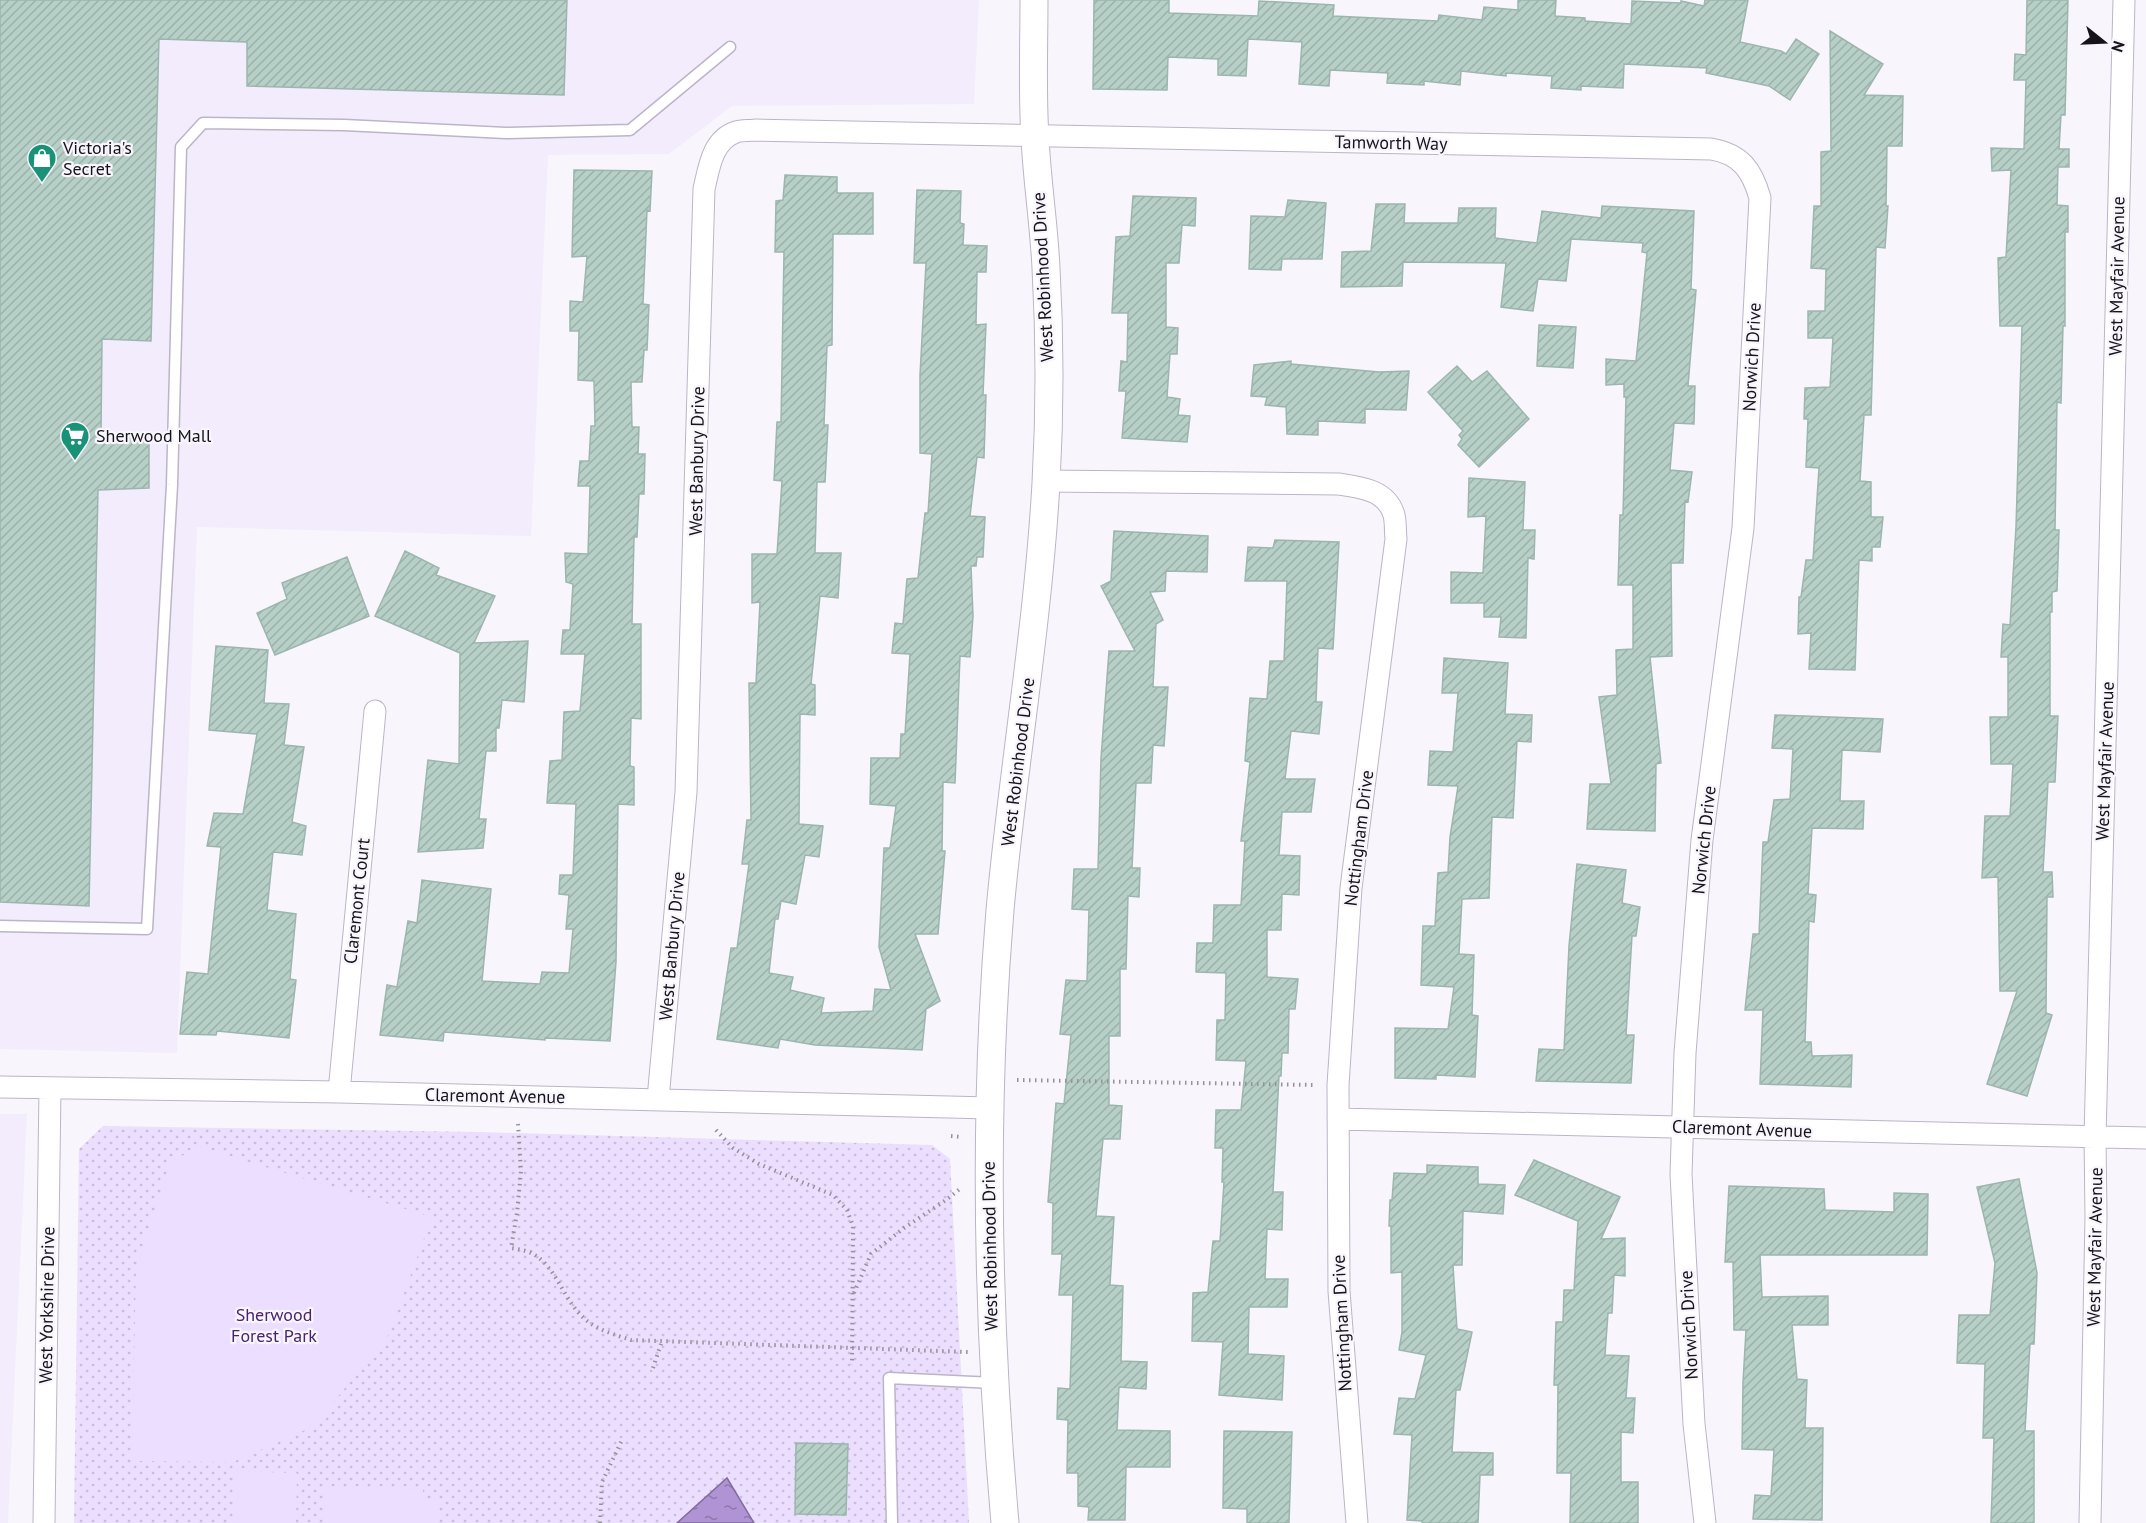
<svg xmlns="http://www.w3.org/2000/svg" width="2146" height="1523" viewBox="0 0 2146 1523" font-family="'PT Sans',sans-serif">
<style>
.built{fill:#f3ecfd}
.grass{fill:url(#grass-dots)}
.garden{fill:#ebdeff}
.water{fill:url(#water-ripples);stroke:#826d9c;stroke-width:1.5}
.building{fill:url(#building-hatch);stroke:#9db6ad;stroke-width:1.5}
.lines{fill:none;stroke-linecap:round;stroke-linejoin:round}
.service-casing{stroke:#bdb4c8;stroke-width:13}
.minor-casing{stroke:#bdb4c8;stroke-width:23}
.tertiary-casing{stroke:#bdb4c8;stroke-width:29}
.path{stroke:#949199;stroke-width:4;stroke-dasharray:1.5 4.5;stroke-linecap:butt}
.service{stroke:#fff;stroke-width:10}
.minor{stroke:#fff;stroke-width:21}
.tertiary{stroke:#fff;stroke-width:27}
.labels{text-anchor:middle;stroke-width:4.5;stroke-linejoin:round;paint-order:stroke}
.street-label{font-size:18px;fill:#16131a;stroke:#f8f5fd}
.poi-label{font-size:18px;fill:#16131a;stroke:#f8f5fd;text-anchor:start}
.park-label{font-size:18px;fill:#4a226f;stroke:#f8f5fd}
</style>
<defs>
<pattern id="grass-dots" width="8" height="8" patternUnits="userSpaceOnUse" patternTransform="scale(1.5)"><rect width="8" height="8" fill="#ebdeff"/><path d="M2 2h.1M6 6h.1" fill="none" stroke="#c9beda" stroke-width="1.8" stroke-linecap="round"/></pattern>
<pattern id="water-ripples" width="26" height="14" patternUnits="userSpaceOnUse" patternTransform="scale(1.5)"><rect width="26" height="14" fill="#b093d4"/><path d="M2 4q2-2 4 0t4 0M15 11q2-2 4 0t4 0" fill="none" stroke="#8e77ab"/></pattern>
<pattern id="building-hatch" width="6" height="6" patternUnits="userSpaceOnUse" patternTransform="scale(1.5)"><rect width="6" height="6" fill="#b6cfc7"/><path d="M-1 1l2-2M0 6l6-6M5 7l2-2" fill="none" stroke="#9cb1aa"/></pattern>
</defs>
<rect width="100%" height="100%" fill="#f8f5fd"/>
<path class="built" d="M 0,0 L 979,0 L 974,104 L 732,106 L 669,154 L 548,155 L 531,536 L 197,527 L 177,1053 L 0,1049 Z
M 0,1114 L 27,1114 L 8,1523 L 0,1523 Z"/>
<path class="grass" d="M 103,1126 L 478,1132 L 932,1145 L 950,1159 L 969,1523 L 74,1523 L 79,1149 Z"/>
<path class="garden" d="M 199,1147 L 432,1217 L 389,1334 L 314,1426 L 233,1462 L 132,1461 L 136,1268 L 170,1162 Z
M 234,1471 L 297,1473 L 296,1523 L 233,1523 Z
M 325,1488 L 423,1490 L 423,1500 L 438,1500 L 437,1523 L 324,1523 Z"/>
<path class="water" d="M 727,1478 L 754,1523 L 677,1523 Z"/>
<path class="building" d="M 0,0 L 567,0 L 564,95 L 247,86 L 247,42 L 159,39 L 151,341 L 102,339 L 101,435 L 149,436 L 149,488 L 98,490 L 89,906 L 0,902 Z
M 1094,0 L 1169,0 L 1169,13 L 1258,16 L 1259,1 L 1334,5 L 1333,16 L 1438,21 L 1439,15 L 1482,20 L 1484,7 L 1518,10 L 1518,0 L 1556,0 L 1555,16 L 1585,18 L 1585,21 L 1631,24 L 1632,1 L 1681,3 L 1681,1 L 1704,6 L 1705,0 L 1748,0 L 1740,42 L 1781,51 L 1786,54 L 1796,39 L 1819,54 L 1790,100 L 1769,86 L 1706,73 L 1707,68 L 1624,64 L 1623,88 L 1581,86 L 1581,90 L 1551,88 L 1552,76 L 1506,73 L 1506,76 L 1461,71 L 1460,85 L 1424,81 L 1424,85 L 1387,83 L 1388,73 L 1330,70 L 1329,86 L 1299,84 L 1302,42 L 1248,39 L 1246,76 L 1218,75 L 1218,59 L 1168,57 L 1167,90 L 1093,89 Z
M 2027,0 L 2068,0 L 2065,115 L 2061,115 L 2059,149 L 2069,149 L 2069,167 L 2058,167 L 2057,205 L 2068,206 L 2068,232 L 2065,232 L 2065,326 L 2063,326 L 2061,403 L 2057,402 L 2055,530 L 2059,530 L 2057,591 L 2052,592 L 2052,612 L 2050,612 L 2050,716 L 2058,716 L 2055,782 L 2048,782 L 2043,872 L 2052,872 L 2053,897 L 2047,897 L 2046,1013 L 2052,1015 L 2027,1096 L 1987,1084 L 2017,991 L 2000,991 L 1998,877 L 1982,878 L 1985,816 L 2010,816 L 2013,764 L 1991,764 L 1990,717 L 2008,717 L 2008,657 L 2001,657 L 2003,624 L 2010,625 L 2016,527 L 2022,326 L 2000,326 L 1998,258 L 2006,257 L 2011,170 L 1992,171 L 1991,148 L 2024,149 L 2026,80 L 2014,80 L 2015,54 L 2026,55 Z
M 1830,31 L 1883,64 L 1864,95 L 1903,96 L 1902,146 L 1887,146 L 1886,206 L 1888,206 L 1885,248 L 1876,247 L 1871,415 L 1864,415 L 1860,481 L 1871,482 L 1871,517 L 1883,517 L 1880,547 L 1872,547 L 1872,561 L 1859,560 L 1855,670 L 1809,669 L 1811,633 L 1798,634 L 1799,597 L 1801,597 L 1806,560 L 1813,560 L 1819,468 L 1806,467 L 1808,419 L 1804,419 L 1805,388 L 1830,387 L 1833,338 L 1808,338 L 1808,311 L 1825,311 L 1826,269 L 1811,268 L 1814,206 L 1821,206 L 1821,152 L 1831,151 Z
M 574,170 L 652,171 L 650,211 L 647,210 L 643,304 L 649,305 L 647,350 L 644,350 L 642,382 L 631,382 L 632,427 L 639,427 L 638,454 L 645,454 L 644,494 L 639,494 L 637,537 L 634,537 L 632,624 L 641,624 L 641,719 L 631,718 L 630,766 L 634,767 L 634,805 L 618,804 L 616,962 L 610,1041 L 545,1038 L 545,1040 L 444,1032 L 443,1041 L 380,1035 L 387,985 L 397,987 L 408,921 L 417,923 L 422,880 L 491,889 L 482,981 L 540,984 L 542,972 L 569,973 L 573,929 L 566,929 L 569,895 L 559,894 L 560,875 L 573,875 L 576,804 L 547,803 L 550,761 L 562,760 L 564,712 L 580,711 L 585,654 L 561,654 L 563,630 L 570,630 L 573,584 L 566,582 L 565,553 L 588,554 L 590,486 L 578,486 L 580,461 L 589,461 L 591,426 L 595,426 L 594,381 L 578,380 L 579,331 L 570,331 L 570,301 L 583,302 L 587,256 L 572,257 Z
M 785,175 L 837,177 L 837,193 L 873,193 L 873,234 L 833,234 L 832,345 L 827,346 L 824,425 L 828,425 L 825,482 L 817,482 L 815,553 L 841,553 L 838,598 L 820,596 L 811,684 L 815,685 L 815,715 L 800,714 L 799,824 L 823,826 L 819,857 L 805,855 L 796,904 L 781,901 L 778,919 L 775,919 L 769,973 L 793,977 L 790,990 L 824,998 L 821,1013 L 873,1011 L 875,989 L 891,990 L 879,947 L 884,848 L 890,848 L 896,806 L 870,804 L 871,758 L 900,758 L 901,734 L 905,734 L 910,654 L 892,653 L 895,623 L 903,624 L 907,579 L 918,578 L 925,513 L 928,513 L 932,454 L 920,453 L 920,375 L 926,263 L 914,263 L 917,190 L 961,191 L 960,223 L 964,224 L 963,245 L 987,246 L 986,272 L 977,272 L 976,325 L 986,324 L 983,395 L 986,395 L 984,458 L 977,457 L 970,516 L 985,517 L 983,557 L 977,557 L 976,566 L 971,566 L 973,616 L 970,657 L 960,656 L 955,783 L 943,782 L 942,851 L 945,851 L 938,934 L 915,934 L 940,1001 L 926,1009 L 922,1050 L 815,1045 L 780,1039 L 778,1048 L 717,1039 L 731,948 L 737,948 L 749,864 L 742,864 L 747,820 L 751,820 L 749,683 L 756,683 L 760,602 L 752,603 L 752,554 L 777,554 L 782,481 L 774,480 L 777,422 L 781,422 L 784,252 L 775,252 L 776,201 L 783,200 Z
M 1133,196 L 1196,198 L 1195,226 L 1182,225 L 1179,263 L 1166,263 L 1166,327 L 1178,328 L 1177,354 L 1170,354 L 1167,397 L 1180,399 L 1178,415 L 1190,416 L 1187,442 L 1122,438 L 1126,391 L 1119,391 L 1121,361 L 1127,362 L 1128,313 L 1112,313 L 1116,237 L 1130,236 Z
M 1288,200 L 1326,203 L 1322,259 L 1282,259 L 1281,270 L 1249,269 L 1251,216 L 1285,217 Z
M 1376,204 L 1405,204 L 1404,223 L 1458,223 L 1459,208 L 1496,208 L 1495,238 L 1537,243 L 1542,211 L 1601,218 L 1602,206 L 1694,211 L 1691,289 L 1696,290 L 1688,386 L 1695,386 L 1694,424 L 1674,423 L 1670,470 L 1692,472 L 1688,502 L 1685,501 L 1683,563 L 1671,563 L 1672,656 L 1650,657 L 1661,763 L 1656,764 L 1655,831 L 1587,829 L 1590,784 L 1611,784 L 1599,697 L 1617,695 L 1616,650 L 1633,649 L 1633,585 L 1618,585 L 1620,515 L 1623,515 L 1626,397 L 1624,397 L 1624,384 L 1606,385 L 1606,359 L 1636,361 L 1647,253 L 1642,252 L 1643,243 L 1571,239 L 1566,281 L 1538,279 L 1533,311 L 1501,307 L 1506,263 L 1403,262 L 1402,286 L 1341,287 L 1342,252 L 1371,251 Z
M 1539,325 L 1576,327 L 1573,368 L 1537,366 Z
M 1291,361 L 1291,364 L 1379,372 L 1409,371 L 1406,410 L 1365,409 L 1365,423 L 1318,421 L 1318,435 L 1287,434 L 1286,407 L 1265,405 L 1267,397 L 1251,396 L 1254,365 Z
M 1457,366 L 1472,382 L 1487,371 L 1529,419 L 1479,467 L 1458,445 L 1462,439 L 1459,435 L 1463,431 L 1428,392 Z
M 1469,478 L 1525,482 L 1523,530 L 1535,530 L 1534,559 L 1528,558 L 1526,638 L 1499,637 L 1501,617 L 1484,617 L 1484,603 L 1451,603 L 1451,572 L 1483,573 L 1486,516 L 1468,517 Z
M 1114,531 L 1208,536 L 1207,572 L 1166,571 L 1165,591 L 1150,592 L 1163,620 L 1156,624 L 1153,687 L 1168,687 L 1164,746 L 1153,745 L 1151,783 L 1136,783 L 1132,868 L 1140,868 L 1139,897 L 1128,896 L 1126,969 L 1120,969 L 1120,1036 L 1109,1036 L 1109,1105 L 1122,1106 L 1120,1139 L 1103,1139 L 1096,1216 L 1114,1217 L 1110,1285 L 1123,1286 L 1121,1361 L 1147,1362 L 1146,1389 L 1119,1387 L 1117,1430 L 1170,1431 L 1170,1467 L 1126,1467 L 1125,1520 L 1088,1520 L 1089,1507 L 1078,1506 L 1078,1473 L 1067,1473 L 1068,1420 L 1057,1419 L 1058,1388 L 1070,1389 L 1073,1295 L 1059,1295 L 1062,1254 L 1052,1254 L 1053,1203 L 1048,1202 L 1056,1103 L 1064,1104 L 1071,1035 L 1060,1034 L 1066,980 L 1087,981 L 1089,910 L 1072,909 L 1074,869 L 1098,869 L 1101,758 L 1109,651 L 1135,651 L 1101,586 L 1111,581 Z
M 1275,540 L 1339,542 L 1333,649 L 1318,648 L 1316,702 L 1322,702 L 1319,734 L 1291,731 L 1285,779 L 1315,779 L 1311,812 L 1282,812 L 1279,855 L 1300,856 L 1299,895 L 1282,894 L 1281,930 L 1267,930 L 1267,977 L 1298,979 L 1295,1009 L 1289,1009 L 1288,1053 L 1282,1053 L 1281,1076 L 1279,1076 L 1273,1192 L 1283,1192 L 1282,1230 L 1267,1229 L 1265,1279 L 1288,1279 L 1287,1307 L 1249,1307 L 1248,1354 L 1284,1356 L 1282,1400 L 1219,1395 L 1223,1342 L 1192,1341 L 1193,1293 L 1208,1292 L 1213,1241 L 1220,1241 L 1224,1182 L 1222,1182 L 1223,1148 L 1215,1148 L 1216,1110 L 1241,1110 L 1246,1061 L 1216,1060 L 1217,1020 L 1225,1020 L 1226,973 L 1196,972 L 1197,943 L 1213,943 L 1214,905 L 1241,905 L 1245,841 L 1241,841 L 1250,762 L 1245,761 L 1250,698 L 1267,699 L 1270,661 L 1284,661 L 1287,581 L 1245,581 L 1248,547 L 1273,548 Z
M 405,551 L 439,568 L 436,575 L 495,596 L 474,643 L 528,641 L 524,702 L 502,700 L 499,728 L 496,728 L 496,751 L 486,751 L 479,819 L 486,819 L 483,848 L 418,852 L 428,760 L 459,764 L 460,653 L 375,616 Z
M 347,557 L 369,616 L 275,655 L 257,613 L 287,599 L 282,583 Z
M 216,646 L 268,650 L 264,703 L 289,704 L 284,745 L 304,747 L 292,822 L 306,826 L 302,855 L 273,852 L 267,910 L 296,914 L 290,979 L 296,980 L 289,1038 L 217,1031 L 216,1035 L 180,1034 L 187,972 L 208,974 L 221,847 L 207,846 L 214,813 L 243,814 L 257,734 L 209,730 Z
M 1444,658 L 1508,663 L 1505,714 L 1532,715 L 1531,742 L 1517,741 L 1513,818 L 1492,817 L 1489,898 L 1462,899 L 1459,954 L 1474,955 L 1472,1015 L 1478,1016 L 1475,1077 L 1436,1075 L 1436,1079 L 1395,1078 L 1395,1028 L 1448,1029 L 1454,987 L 1421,985 L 1423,926 L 1435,926 L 1438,873 L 1448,872 L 1450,837 L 1458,786 L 1428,785 L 1430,751 L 1453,752 L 1458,693 L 1442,693 Z
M 1775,715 L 1883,719 L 1880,752 L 1842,750 L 1840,801 L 1864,801 L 1863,829 L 1812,828 L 1808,894 L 1816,895 L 1814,922 L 1809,921 L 1805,1042 L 1811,1042 L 1812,1056 L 1852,1055 L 1851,1087 L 1760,1084 L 1763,1010 L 1745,1010 L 1753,934 L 1759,934 L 1763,842 L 1768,842 L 1774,800 L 1790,799 L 1793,749 L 1772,748 Z
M 1577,864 L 1626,870 L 1622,903 L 1640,907 L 1636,936 L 1632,936 L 1626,1035 L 1634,1035 L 1631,1083 L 1536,1081 L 1539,1049 L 1564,1050 L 1569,946 Z
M 1534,1160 L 1620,1197 L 1601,1239 L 1625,1238 L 1625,1276 L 1614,1275 L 1612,1313 L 1608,1313 L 1605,1355 L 1629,1356 L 1626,1398 L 1635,1398 L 1633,1433 L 1621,1432 L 1621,1482 L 1638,1482 L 1638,1523 L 1570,1523 L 1571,1473 L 1557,1473 L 1558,1385 L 1554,1385 L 1556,1322 L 1563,1322 L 1564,1290 L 1574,1290 L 1578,1221 L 1515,1195 Z
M 1427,1165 L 1478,1167 L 1478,1184 L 1505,1185 L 1503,1214 L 1463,1211 L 1462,1265 L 1453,1265 L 1457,1329 L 1472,1332 L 1460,1390 L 1456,1390 L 1452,1452 L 1493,1453 L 1493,1475 L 1480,1475 L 1478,1523 L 1422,1523 L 1422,1521 L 1407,1520 L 1412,1435 L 1394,1434 L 1399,1398 L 1415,1399 L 1426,1355 L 1399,1350 L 1402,1332 L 1402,1272 L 1391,1273 L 1391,1226 L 1389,1226 L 1390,1200 L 1392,1200 L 1394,1173 L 1427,1174 Z
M 2019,1179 L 2037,1273 L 2034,1344 L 2030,1344 L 2025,1431 L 2034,1431 L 2034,1523 L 1991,1523 L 1994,1438 L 1983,1438 L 1985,1364 L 1957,1363 L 1959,1315 L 1990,1315 L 1995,1263 L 1977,1187 Z
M 1729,1186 L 1824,1189 L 1825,1210 L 1894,1212 L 1894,1193 L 1928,1194 L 1927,1255 L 1760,1255 L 1762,1297 L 1828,1296 L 1828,1325 L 1792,1325 L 1797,1379 L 1807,1380 L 1805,1428 L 1823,1428 L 1822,1520 L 1753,1519 L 1755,1495 L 1771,1496 L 1774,1450 L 1742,1449 L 1743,1382 L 1746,1330 L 1734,1330 L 1733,1262 L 1725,1262 Z
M 1224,1431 L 1292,1432 L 1289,1523 L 1247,1523 L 1247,1509 L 1223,1508 Z
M 796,1443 L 848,1444 L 846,1515 L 795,1514 Z"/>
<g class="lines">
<g class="service-casing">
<path id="service" d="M 0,926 L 147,929 L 172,485 L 181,147 L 203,123 L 344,125 L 506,133 L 630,130 L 730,47
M 892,1523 L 889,1378 L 994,1383"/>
</g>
<g class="minor-casing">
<path id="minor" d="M 1046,481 L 1339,484 C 1360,487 1387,490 1394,515 C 1396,523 1395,531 1396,539 L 1351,888 L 1338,1085 L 1339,1291 L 1357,1523
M 0,1087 L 339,1092 L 990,1108
M 339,1092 L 375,711
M 658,1099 L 686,792 L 704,189 C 709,168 712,140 736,132 C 742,130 749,131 755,130 L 1711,149 C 1741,154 1752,170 1760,198 L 1743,528 L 1702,840 L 1685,1053 L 1681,1174 L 1694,1424 L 1705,1523
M 1338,1119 L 2146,1138
M 44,1523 L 50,1088
M 2090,1523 L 2096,1217 L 2095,1137 L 2124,0"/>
</g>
<g class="tertiary-casing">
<path id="tertiary" d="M 1005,1523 C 987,1319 983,1115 1000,910 C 1013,767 1038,626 1046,483 C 1050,412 1050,339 1046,268 C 1044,225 1037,181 1035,138 C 1032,92 1034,46 1034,0"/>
</g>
<path class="path" d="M 1017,1080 L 1315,1085
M 518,1124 L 521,1171 L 517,1213 L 511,1248 C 517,1249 523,1250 529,1252 C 556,1263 563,1301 585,1319 C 597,1330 616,1335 631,1340 L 968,1352
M 716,1130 L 733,1148 L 759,1164 L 833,1195 L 847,1210 L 853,1226 L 852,1365
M 951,1136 L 962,1137
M 854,1293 L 871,1254 L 904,1228 L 946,1200 L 961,1188
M 653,1368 L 662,1341
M 600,1523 L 602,1482 L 622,1440"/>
<use href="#service" class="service"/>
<use href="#minor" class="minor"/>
<use href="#tertiary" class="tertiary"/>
</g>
<defs>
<g id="shop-pin" transform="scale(1.5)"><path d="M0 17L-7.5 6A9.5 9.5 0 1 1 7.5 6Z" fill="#1a9278" stroke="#f8f5fd"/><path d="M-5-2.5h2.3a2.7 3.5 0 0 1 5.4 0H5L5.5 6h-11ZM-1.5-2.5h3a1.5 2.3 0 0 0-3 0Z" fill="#fff"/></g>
<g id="supermarket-pin" transform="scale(1.5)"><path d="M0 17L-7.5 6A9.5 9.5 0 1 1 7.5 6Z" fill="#1a9278" stroke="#f8f5fd"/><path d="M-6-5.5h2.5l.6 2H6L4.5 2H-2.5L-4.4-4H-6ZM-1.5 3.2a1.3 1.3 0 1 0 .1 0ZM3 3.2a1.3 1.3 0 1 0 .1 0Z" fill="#fff"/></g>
</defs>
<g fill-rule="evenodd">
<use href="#shop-pin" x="42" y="158"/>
<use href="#supermarket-pin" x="75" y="436"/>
</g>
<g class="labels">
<g class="street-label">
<text transform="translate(1391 143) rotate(1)" y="6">Tamworth Way</text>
<text transform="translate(2117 276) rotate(-89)" y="6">West Mayfair Avenue</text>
<text transform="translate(1043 277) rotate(-93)" y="6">West Robinhood Drive</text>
<text transform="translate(1752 357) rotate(-87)" y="6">Norwich Drive</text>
<text transform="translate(697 461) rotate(-89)" y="6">West Banbury Drive</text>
<text transform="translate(2105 761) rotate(-88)" y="6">West Mayfair Avenue</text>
<text transform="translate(1018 762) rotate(-83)" y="6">West Robinhood Drive</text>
<text transform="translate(1359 838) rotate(-83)" y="6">Nottingham Drive</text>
<text transform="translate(1704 840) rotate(-84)" y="6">Norwich Drive</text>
<text transform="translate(357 901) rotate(-84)" y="6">Claremont Court</text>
<text transform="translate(672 946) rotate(-85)" y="6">West Banbury Drive</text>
<text transform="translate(495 1096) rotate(1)" y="6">Claremont Avenue</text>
<text transform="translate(1742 1129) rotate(2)" y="6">Claremont Avenue</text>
<text transform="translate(990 1246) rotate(-91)" y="6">West Robinhood Drive</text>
<text transform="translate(2095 1247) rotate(-89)" y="6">West Mayfair Avenue</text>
<text transform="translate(47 1305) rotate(-89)" y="6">West Yorkshire Drive</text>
<text transform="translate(1342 1323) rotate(-93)" y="6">Nottingham Drive</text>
<text transform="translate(1689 1325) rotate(-93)" y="6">Norwich Drive</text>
</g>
<g class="poi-label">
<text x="63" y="154">Victoria's<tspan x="63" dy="21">Secret</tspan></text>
<text x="96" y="442">Sherwood Mall</text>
</g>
<g class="park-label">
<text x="274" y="1321">Sherwood<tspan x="274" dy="21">Forest Park</tspan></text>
</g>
</g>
<g transform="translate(2104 42) rotate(108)" stroke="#f8f5fd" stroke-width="4.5" paint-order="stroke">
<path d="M0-4.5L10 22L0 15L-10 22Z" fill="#16131a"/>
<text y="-9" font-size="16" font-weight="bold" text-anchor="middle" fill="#16131a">N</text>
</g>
</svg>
